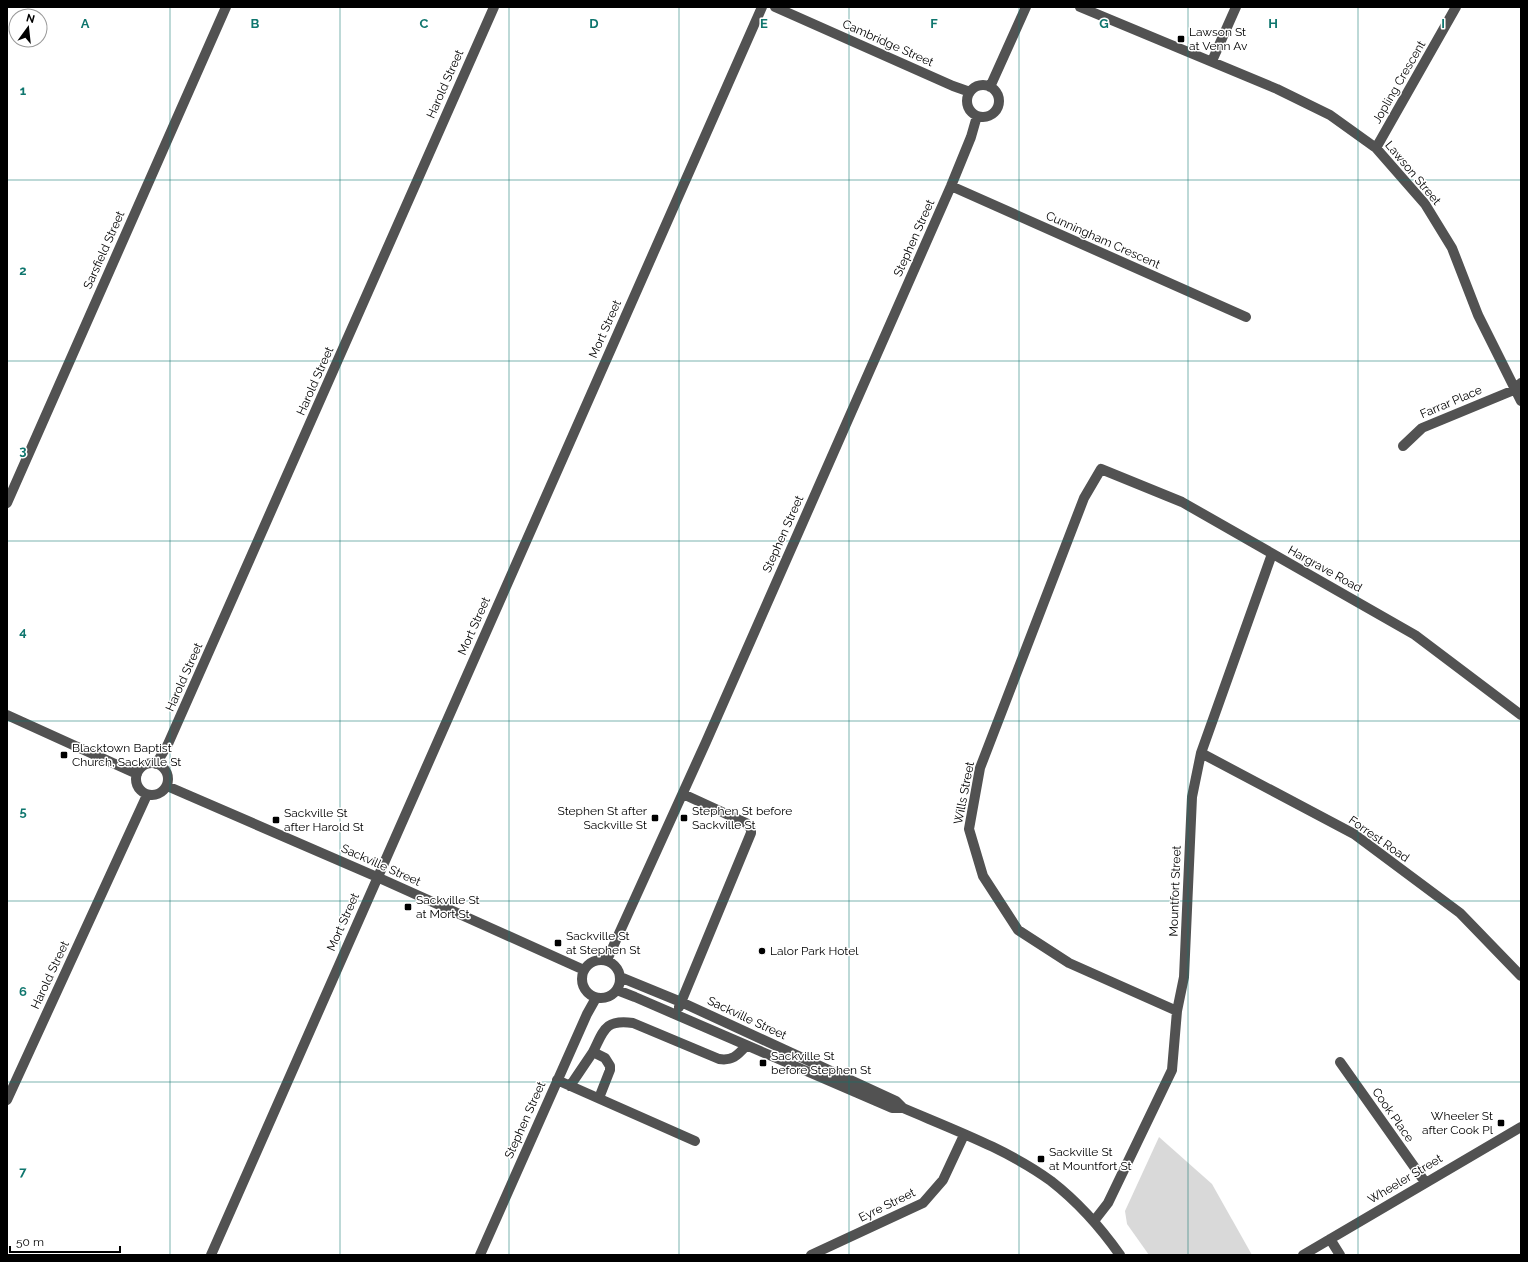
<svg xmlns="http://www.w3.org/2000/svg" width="1528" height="1262" viewBox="0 0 1528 1262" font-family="Raleway,sans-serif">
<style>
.green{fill:#d9d9d9}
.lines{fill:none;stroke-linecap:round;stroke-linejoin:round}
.minor{stroke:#525252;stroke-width:10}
.grid{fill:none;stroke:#0f766e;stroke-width:1;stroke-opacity:0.55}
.poi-dot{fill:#000;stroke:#fff;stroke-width:1.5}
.labels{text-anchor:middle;stroke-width:3;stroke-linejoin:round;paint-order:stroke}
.poi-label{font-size:12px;fill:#000;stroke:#fff;text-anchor:start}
.street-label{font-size:12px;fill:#000;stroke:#fff}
.grid-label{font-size:13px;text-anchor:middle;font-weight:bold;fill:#0f766e;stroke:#fff;stroke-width:3;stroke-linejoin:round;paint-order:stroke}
</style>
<rect width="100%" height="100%" fill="#fff"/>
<path class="green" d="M 1159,1137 L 1212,1184 L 1252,1255 L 1149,1255 L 1127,1224 L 1125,1211 Z"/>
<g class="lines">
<path class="minor" d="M 775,7 L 953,86 L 970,92
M 1080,7 L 1277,89 L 1330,115 L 1376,148 L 1425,204 L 1452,248 L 1478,315 L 1521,401
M 1212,61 L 1236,7
M967 101a16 16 0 1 1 32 0a16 16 0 1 1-32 0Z
M 990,87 L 1026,7
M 1376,148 L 1456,7
M 951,186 L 1246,317
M 1403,446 L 1422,428 L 1514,390 L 1521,383
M 7,503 L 226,7
M 7,715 L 137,774
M 1201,753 L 1354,834 L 1460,913 L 1521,976
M136 779a16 16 0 1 1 32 0a16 16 0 1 1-32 0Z
M 156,764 L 168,744 L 494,7
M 167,786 L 377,877 L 584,970
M582 979a19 19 0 1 1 38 0a19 19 0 1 1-38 0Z
M 607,960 L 706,742 L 951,186 L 971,137 L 977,116
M 620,977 L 681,1002 L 896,1101 L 903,1108 C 952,1129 1009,1150 1051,1181 C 1078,1202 1101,1228 1120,1255
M 617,990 L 635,997 L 892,1108 L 903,1108
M 679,1007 L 751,833 L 751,829 L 746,823 L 683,794
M 1177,1011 L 1069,963 L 1018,930 L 983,876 L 969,829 L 980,768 L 1084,498 L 1101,469 L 1182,502 L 1415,635 L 1521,715
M 593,1052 C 604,1030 605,1019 633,1023 L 719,1059 C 732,1061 737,1056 746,1046
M 1340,1062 L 1425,1182
M 557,1080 L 695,1141
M 570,1086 L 593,1052 L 605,1058 L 610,1066 L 610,1070 L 599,1098
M 7,1100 L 147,795
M 1094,1221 L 1108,1203 L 1172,1070 L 1177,1011 L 1184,977 L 1192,797 L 1201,753 L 1272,554
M 1330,1239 L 1340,1255
M 211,1255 L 762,7
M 480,1255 L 587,1014 L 596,998
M 811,1255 L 923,1203 L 943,1180 L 964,1135
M 1303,1255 L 1521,1127"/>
</g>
<path class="grid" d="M 170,7 L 170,1255M 340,7 L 340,1255M 509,7 L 509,1255M 679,7 L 679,1255M 849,7 L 849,1255M 1019,7 L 1019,1255M 1188,7 L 1188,1255M 1358,7 L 1358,1255M 7,180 L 1521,180M 7,361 L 1521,361M 7,541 L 1521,541M 7,721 L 1521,721M 7,901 L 1521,901M 7,1082 L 1521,1082"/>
<g class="poi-dot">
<rect x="1177" y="35" width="8" height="8" rx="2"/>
<rect x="60" y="751" width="8" height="8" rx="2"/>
<rect x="651" y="814" width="8" height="8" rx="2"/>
<rect x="680" y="814" width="8" height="8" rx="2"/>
<rect x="272" y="816" width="8" height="8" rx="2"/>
<rect x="404" y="903" width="8" height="8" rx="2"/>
<rect x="554" y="939" width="8" height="8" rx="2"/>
<circle cx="762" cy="951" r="4"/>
<rect x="759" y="1059" width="8" height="8" rx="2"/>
<rect x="1497" y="1119" width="8" height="8" rx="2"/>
<rect x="1037" y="1155" width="8" height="8" rx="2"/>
</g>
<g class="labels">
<g class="poi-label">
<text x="1189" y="36">Lawson St<tspan x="1189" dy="14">at Venn Av</tspan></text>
<text x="72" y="752">Blacktown Baptist<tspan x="72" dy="14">Church, Sackville St</tspan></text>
<text x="647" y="815" text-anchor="end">Stephen St after<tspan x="647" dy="14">Sackville St</tspan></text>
<text x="692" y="815">Stephen St before<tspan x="692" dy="14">Sackville St</tspan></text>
<text x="284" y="817">Sackville St<tspan x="284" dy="14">after Harold St</tspan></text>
<text x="416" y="904">Sackville St<tspan x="416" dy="14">at Mort St</tspan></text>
<text x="566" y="940">Sackville St<tspan x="566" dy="14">at Stephen St</tspan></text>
<text x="770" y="955">Lalor Park Hotel</text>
<text x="771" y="1060">Sackville St<tspan x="771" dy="14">before Stephen St</tspan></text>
<text x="1493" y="1120" text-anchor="end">Wheeler St<tspan x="1493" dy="14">after Cook Pl</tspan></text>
<text x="1049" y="1156">Sackville St<tspan x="1049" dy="14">at Mountfort St</tspan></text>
</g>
<g class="street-label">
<text transform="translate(888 43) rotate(24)" y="4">Cambridge Street</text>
<text transform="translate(1399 82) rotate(-60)" y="4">Jopling Crescent</text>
<text transform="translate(445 84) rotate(-66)" y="4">Harold Street</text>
<text transform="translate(1413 173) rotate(50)" y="4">Lawson Street</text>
<text transform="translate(914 238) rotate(-66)" y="4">Stephen Street</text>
<text transform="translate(1103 240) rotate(24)" y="4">Cunningham Crescent</text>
<text transform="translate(104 250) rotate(-66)" y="4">Sarsfield Street</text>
<text transform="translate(605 329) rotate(-66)" y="4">Mort Street</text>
<text transform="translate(315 381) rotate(-66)" y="4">Harold Street</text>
<text transform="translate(1451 402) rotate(-23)" y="4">Farrar Place</text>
<text transform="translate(783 534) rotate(-66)" y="4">Stephen Street</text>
<text transform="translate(1325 569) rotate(29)" y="4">Hargrave Road</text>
<text transform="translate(474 626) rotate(-66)" y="4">Mort Street</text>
<text transform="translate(184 677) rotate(-66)" y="4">Harold Street</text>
<text transform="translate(964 793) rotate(-79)" y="4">Wills Street</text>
<text transform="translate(1379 839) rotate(35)" y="4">Forrest Road</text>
<text transform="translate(381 865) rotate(24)" y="4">Sackville Street</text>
<text transform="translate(1175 891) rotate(-88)" y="4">Mountfort Street</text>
<text transform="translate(343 922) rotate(-66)" y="4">Mort Street</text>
<text transform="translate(50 975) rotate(-65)" y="4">Harold Street</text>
<text transform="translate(747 1018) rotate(25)" y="4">Sackville Street</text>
<text transform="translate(1393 1115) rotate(55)" y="4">Cook Place</text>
<text transform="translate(525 1120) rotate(-66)" y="4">Stephen Street</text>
<text transform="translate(1405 1179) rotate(-31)" y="4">Wheeler Street</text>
<text transform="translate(887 1205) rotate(-26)" y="4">Eyre Street</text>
</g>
</g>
<g class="grid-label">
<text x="85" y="28">A</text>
<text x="255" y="28">B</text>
<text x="424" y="28">C</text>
<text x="594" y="28">D</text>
<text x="764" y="28">E</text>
<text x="934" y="28">F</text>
<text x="1104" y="28">G</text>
<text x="1273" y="28">H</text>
<text x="1443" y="28">I</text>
<text x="23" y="95">1</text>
<text x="23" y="275">2</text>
<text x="23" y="455">3</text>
<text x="23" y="636">4</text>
<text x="23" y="816">5</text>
<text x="23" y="996">6</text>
<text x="23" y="1176">7</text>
</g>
<rect width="1528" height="1262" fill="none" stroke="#000000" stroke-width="16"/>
<g transform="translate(28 28) rotate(15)"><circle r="19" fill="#ffffff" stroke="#999999"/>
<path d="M0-3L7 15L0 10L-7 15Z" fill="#000000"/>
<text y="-6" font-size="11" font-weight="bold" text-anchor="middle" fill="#000000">N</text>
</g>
<path d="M10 1246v6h110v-6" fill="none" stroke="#000000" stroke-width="2"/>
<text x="16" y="1246" font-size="12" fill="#000000" stroke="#ffffff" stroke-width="3" paint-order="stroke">50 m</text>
</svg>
